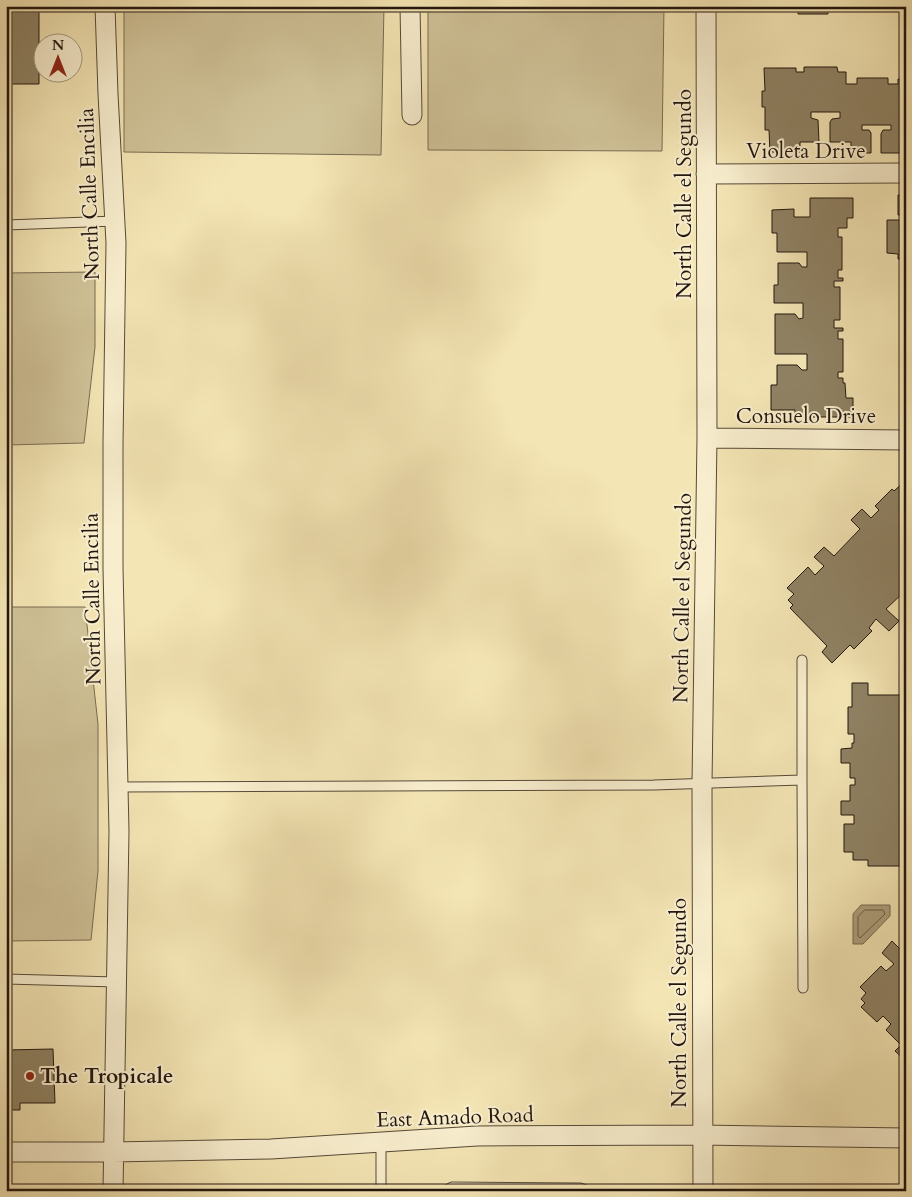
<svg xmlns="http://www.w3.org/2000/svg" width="912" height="1197" viewBox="0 0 912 1197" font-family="Cardo,serif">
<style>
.green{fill:#d0c298;stroke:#796c53}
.water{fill:#ad9f7c;stroke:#756850}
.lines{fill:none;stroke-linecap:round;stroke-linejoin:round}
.shore{stroke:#685a45;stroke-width:1}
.building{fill:#8f8264;stroke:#22160e}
.lane-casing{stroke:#564a38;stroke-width:11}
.street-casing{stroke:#564a38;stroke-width:21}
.lane{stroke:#f8eece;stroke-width:9}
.street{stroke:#f8eece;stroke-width:19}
.poi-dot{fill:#8f2418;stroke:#f8eece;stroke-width:2}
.labels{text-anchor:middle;stroke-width:4;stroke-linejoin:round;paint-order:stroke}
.street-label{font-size:21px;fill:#22160e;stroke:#f8eece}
.poi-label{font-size:21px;font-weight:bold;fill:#22160e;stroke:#f8eece;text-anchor:start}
</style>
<rect width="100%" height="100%" fill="#f4e5b4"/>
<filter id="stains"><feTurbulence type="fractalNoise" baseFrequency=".004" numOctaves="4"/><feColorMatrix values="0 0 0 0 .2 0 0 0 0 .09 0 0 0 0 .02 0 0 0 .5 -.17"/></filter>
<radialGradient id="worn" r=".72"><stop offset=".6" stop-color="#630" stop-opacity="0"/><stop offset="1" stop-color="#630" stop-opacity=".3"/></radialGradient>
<path class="green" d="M 124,6 L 384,6 L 381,155 L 124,152 Z
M 428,6 L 664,6 L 662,151 L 428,150 Z
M 95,272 L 95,347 L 84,443 L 6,445 L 6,273 Z
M 6,607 L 85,607 L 98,724 L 98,871 L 91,940 L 6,941 Z"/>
<path class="water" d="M 861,905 L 890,905 L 890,916 L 863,944 L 853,944 L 853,914 Z"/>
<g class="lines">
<path class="shore" d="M 865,910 L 883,910 L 885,914 L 860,938 L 858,936 L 858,917 Z"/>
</g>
<path class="building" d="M 6,6 L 39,6 L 39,84 L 6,84 Z
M 798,6 L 828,6 L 828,14 L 798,14 Z
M 901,66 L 906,66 L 906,153 L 881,153 L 881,134 L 883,130 L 891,130 L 891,125 L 862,125 L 862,130 L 869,130 L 871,133 L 871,153 L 851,153 L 851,142 L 830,142 L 830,122 L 832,119 L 840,118 L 840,112 L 811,112 L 811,118 L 818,120 L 819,142 L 800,142 L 800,152 L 770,152 L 769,130 L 765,130 L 765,107 L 762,107 L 762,91 L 765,91 L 764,68 L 796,68 L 796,72 L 804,72 L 804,67 L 837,67 L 838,72 L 846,72 L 846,84 L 857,84 L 857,78 L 888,78 L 888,84 L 898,84 L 898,79 L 901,79 Z
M 898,195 L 906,195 L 906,259 L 898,259 L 898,254 L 887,253 L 887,220 L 904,220 L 904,215 L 898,215 Z
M 810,198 L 853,198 L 853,218 L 847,218 L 847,228 L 838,228 L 838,237 L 842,237 L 842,270 L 838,270 L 838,278 L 843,278 L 843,281 L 834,281 L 834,287 L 840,287 L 840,320 L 834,320 L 834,328 L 843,328 L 843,331 L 838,331 L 838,339 L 843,339 L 843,372 L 838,372 L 838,378 L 843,378 L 843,383 L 845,383 L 846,398 L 853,398 L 853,417 L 795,417 L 795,410 L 771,410 L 771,385 L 777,385 L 777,365 L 797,365 L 802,370 L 807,370 L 807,354 L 775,354 L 775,314 L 795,314 L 799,319 L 803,318 L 803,303 L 774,303 L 774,285 L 778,285 L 778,263 L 799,263 L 802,267 L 807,267 L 807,252 L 777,252 L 777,233 L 772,233 L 772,210 L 794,209 L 794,217 L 810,217 Z
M 906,480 L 906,590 L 886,609 L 899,621 L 889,631 L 876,619 L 869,628 L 872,631 L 854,649 L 850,645 L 832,663 L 822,652 L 827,646 L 790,608 L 793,605 L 788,600 L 794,594 L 787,588 L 808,567 L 815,575 L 824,566 L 814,557 L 824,547 L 834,556 L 860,529 L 851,520 L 862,509 L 871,518 L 879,510 L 875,506 L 892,489 L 894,491 Z
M 852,683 L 868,683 L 868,695 L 906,695 L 906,866 L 868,866 L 868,860 L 853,860 L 853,852 L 844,852 L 844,824 L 854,824 L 854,815 L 841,815 L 841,801 L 850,801 L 850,785 L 855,785 L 855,778 L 850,778 L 850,763 L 841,763 L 841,749 L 852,748 L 852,743 L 854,743 L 854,734 L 848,734 L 848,707 L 852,707 Z
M 892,941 L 904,953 L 906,952 L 906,1061 L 895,1051 L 901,1045 L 886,1030 L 891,1024 L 883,1016 L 877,1022 L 861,1007 L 865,1003 L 861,999 L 866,993 L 860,987 L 881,966 L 886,971 L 894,964 L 882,953 Z
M 53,1049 L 55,1103 L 20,1103 L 20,1110 L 6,1110 L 6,1050 Z"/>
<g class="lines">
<g class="lane-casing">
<path id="lane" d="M 6,225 L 115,221
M 802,660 L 802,780
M 118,787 L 654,785 L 802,780 L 803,988
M 6,979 L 116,982
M 381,1142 L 381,1191
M 445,1191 L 452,1187 L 580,1188 L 588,1191"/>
</g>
<g class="street-casing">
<path id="street" d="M 105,6 L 108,94 L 116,243 L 113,444 L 113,568 L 119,831 L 113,1191
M 410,6 L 412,115
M 706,174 L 906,173
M 707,438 L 906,440
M 6,1152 L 113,1152 L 271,1149 L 477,1136 L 701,1135 L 906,1138
M 703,1191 L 702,784 L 707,438 L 706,6"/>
</g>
<use href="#lane" class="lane"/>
<use href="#street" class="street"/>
</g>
<circle class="poi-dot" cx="30" cy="1076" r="5"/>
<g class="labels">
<g class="street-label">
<text x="806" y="158">Violeta Drive</text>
<text transform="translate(89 194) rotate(-92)" y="7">North Calle Encilia</text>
<text transform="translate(684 194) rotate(-90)" y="7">North Calle el Segundo</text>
<text x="806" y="423">Consuelo Drive</text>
<text transform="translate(682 598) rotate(-89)" y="7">North Calle el Segundo</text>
<text transform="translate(92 599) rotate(-91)" y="7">North Calle Encilia</text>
<text transform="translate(679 1003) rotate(-90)" y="7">North Calle el Segundo</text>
<text transform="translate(455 1117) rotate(-2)" y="7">East Amado Road</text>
</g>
<g class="poi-label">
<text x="40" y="1083">The Tropicale</text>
</g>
</g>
<rect width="912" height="1197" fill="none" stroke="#f4e5b4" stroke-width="25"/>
<rect x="8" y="8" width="897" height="1182" fill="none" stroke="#22160e" stroke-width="2.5"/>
<rect x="12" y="12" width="887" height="1172" fill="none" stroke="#22160e"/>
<g transform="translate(58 58)"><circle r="24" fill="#f8eece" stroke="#a29881"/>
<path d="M0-4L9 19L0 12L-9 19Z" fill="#8f2418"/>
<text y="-8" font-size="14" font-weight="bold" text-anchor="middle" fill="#22160e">N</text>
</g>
<rect width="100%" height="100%" filter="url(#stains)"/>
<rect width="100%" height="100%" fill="url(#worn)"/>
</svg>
